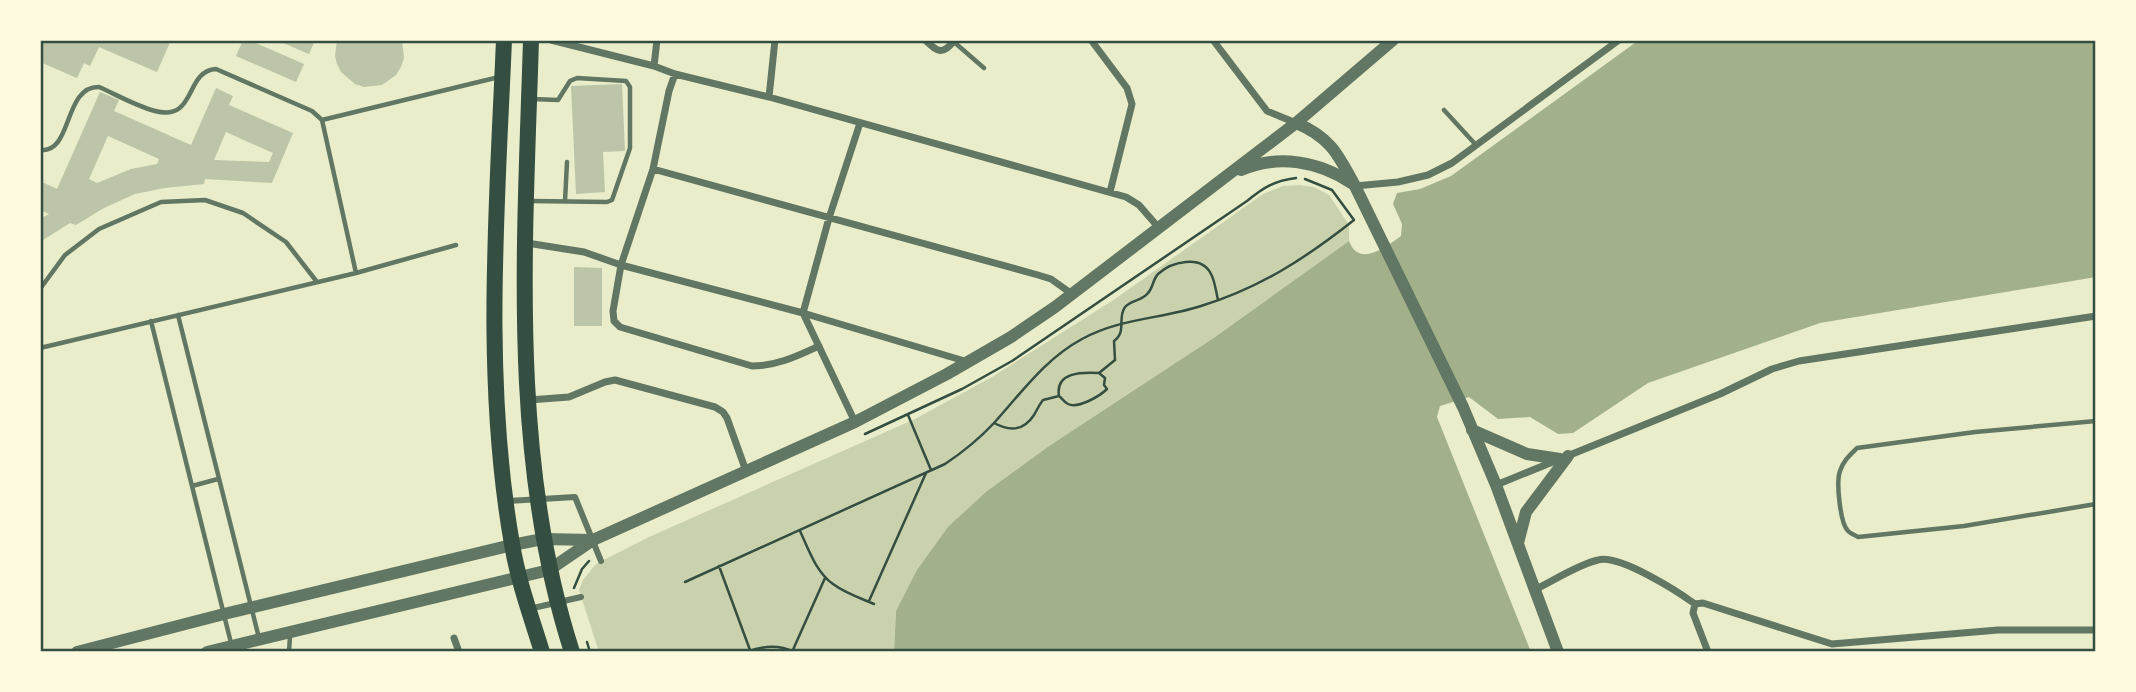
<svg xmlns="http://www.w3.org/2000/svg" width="2136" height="692" viewBox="0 0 2136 692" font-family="'DM Sans',sans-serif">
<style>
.green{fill:#cad2ad}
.water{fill:#a3b18a}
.building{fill:#bcc5a7;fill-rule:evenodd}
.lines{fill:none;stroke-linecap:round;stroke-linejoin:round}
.path{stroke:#344e41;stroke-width:2.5}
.service{stroke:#617663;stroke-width:4.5}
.pedestrian{stroke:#617663;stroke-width:6}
.minor{stroke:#617663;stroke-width:7}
.tertiary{stroke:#617663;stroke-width:12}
.primary{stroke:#344e41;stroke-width:16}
.neatline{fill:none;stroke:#344e41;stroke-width:2.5}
</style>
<rect width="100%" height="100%" fill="#e9edc9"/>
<path class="green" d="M 1299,185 L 1314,187 L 1329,195 L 1349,225 L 1349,241 L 1215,337 L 1049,446 L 987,491 L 896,611 L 894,652 L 599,652 L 579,590 L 583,580 L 596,564 L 649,537 L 915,419 L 992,377 L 1115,299 L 1263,194 L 1283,186 Z"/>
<path class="water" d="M 1639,40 L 2096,40 L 2096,277 L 1820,323 L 1648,383 L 1573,433 L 1558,434 L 1530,417 L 1498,419 L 1469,397 L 1440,406 L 1437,417 L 1531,652 L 894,652 L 896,611 L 917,570 L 948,527 L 987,491 L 1049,446 L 1215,337 L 1349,241 C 1359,268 1386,247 1401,236 L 1402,224 L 1393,204 L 1397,193 L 1420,189 L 1451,176 Z"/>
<path class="building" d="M 40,40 L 93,40 L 99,43 L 100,40 L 171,40 L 157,72 L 99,47 L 90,66 L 84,63 L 77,78 L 40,62 Z
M 243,40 L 249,40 L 304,64 L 296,82 L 236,56 Z
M 276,40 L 315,40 L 309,54 Z
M 337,40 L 402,40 L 404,58 L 401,67 L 396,75 L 382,85 L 364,87 L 355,84 L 341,72 L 337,64 L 335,56 Z
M 622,84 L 625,151 L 603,152 L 605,192 L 576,194 L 571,86 Z
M 216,88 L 233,96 L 229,105 L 293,133 L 272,183 L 205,179 L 204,184 L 165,188 L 135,194 L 104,208 L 76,225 L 70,223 L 40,242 L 40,219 L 49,214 L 40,210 L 40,181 L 57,189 L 100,92 L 119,100 L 114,111 L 191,145 ZM 226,132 L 273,153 L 269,162 L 214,160 ZM 108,136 L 159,159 L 157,164 L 131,169 L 97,183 L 89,179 Z
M 574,267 L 602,268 L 602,326 L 574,326 Z"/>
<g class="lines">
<path class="path" d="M 1059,396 C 1055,372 1082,372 1099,373 L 1115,360 L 1114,341 C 1127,332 1117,318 1125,307 C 1131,300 1142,301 1148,293 C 1153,288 1153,279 1158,274 C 1171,262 1201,254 1211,274 C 1215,281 1216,292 1218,300
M 908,415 L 931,470
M 994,423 C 1009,431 1023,432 1034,415 C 1037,410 1039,405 1043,400 L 1059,396 C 1062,398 1064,402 1068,404 C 1078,409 1100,396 1107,389 L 1104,385 L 1105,378 L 1099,373
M 865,434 L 962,389 L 1012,361 L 1247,201 C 1264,187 1274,181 1296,178
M 800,531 C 809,550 816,572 833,584 C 845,593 860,598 874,604
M 719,566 L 750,650
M 685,582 L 945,464 C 963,452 979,439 994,423 C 1022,392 1045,359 1082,339 C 1120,318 1161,319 1201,306 C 1260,288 1306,258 1354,220 L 1332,190 L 1305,179
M 574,588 L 582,569 L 589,561
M 869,601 L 926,473
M 587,642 L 590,652
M 747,652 C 762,646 778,644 794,652
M 792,652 L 825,578"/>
<path class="service" d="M 954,42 L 984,68
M 1444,110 L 1476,145
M 322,120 L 499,77
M 40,150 C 73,154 63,86 99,87 C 117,95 136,106 155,111 C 197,122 184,71 216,69 L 312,111 L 322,120 L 356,273
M 531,201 L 607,202 L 612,200 L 630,148 L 630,87 L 626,81 L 577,78 L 570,81 L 558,100 L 532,99
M 565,201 L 567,162
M 40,289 L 65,255 L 99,229 L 161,202 L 205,200 L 243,213 L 286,242 L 317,282
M 178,315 L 259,638
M 151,321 L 231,643
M 40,348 L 356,273 L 456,245
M 2096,421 L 1975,432 L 1857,448 C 1850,455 1843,461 1840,471 C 1836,482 1840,523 1848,531 C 1851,534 1855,535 1858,537 L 1964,526 L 2096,504
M 192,486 L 218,479
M 289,652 L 290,636"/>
<path class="pedestrian" d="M 507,501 L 575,497 L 601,561
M 529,609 L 581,597"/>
<path class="minor" d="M 551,40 L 654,66 L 675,74 L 769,97 L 1126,197 L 1139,205 L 1159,228
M 925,40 C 939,53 942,55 955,40
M 1091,40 L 1127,88 L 1132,104 L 1110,192
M 1213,40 L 1267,111 L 1296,123
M 654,66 L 657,40
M 675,74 L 669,91 L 653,169 L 621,265 L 613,311 L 614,321 L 620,327 L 752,366 C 777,366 797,356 819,346
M 769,97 L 775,40
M 653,169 L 1038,275 L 1051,279 L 1072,294
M 1355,186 L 1398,182 L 1428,175 L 1452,163 L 1619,40
M 527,243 L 584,252 L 621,265 L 803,313 L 968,362
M 529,400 L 569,397 L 605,382 L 615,380 L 715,407 L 723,412 L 727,418 L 746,471
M 855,422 L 803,313 L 829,218 L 860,123
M 1496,485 L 1720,394 L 1772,369 L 1799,361 L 2096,316
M 1534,590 C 1553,581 1579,564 1598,560 C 1619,554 1677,591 1695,604 L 1703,603 L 1832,644 L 1998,630 L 2096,630
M 1695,604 L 1693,613 L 1708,652
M 454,638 L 459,652"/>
<path class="tertiary" d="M 1296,123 C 1330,137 1338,154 1355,186 L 1463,407 L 1496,485 L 1558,652
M 1241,170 C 1278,154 1319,161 1353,184
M 1472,430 L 1527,454 L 1560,459
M 1518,543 L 1526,512 L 1568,456
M 77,652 L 224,614 L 512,545 L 543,539 L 592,540
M 207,652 L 549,570 L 593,540 L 855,422 L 947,374 L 1011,337 L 1055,307 L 1296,123 L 1393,40"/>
<path class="primary" d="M 504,40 C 497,206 483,380 512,544 C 518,581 531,616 542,652
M 531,40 C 525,242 509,457 572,652"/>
</g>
<rect width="2136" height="692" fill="none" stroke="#fefae0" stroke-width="84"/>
<rect x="42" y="42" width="2052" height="608" class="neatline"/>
</svg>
